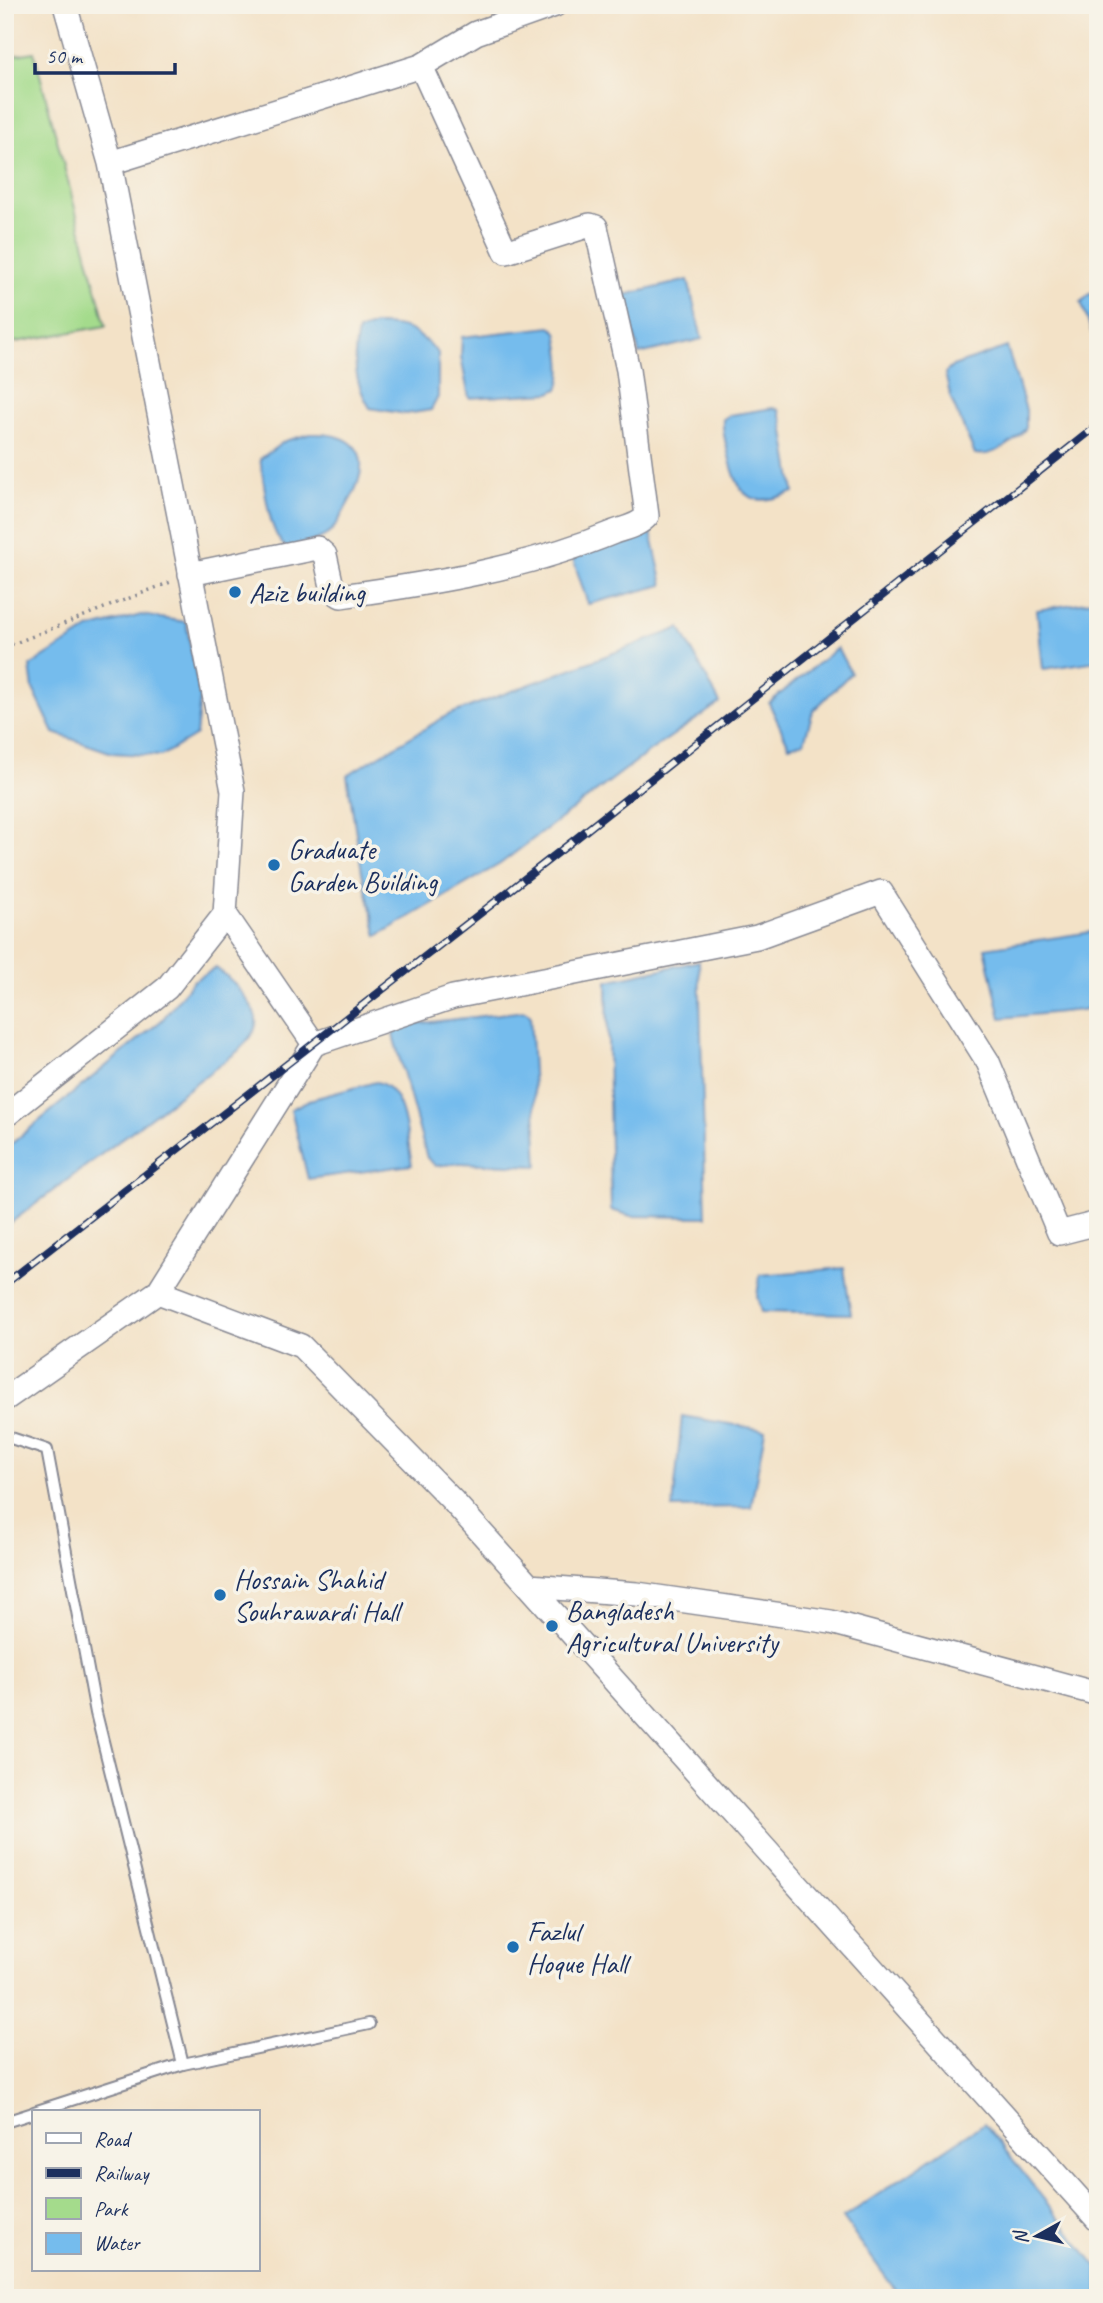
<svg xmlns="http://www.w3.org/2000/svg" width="1103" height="2303" viewBox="0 0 1103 2303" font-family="Caveat,sans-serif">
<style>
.green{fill:#a4db8c;stroke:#608575;stroke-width:2}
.water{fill:#75bced;stroke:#4876a6;stroke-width:2}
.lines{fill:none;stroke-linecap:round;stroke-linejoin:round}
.lane-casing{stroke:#878892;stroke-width:14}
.street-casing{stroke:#878892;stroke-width:26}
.path{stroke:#878892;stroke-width:3.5;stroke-dasharray:2 5;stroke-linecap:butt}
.lane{stroke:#fff;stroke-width:10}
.street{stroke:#fff;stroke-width:23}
.rail-casing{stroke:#1b2f5e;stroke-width:8}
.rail{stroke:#f7f3e8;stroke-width:5;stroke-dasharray:16;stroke-linecap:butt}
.poi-dot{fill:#1f6fb2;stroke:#f7f3e8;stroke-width:2.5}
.labels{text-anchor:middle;stroke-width:7;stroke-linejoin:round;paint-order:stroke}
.poi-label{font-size:28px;fill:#1b2f5e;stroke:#f7f3e8;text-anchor:start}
</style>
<rect width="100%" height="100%" fill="#f7f3e8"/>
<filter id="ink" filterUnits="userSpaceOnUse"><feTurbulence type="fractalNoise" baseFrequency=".0143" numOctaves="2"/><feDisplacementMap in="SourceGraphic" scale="14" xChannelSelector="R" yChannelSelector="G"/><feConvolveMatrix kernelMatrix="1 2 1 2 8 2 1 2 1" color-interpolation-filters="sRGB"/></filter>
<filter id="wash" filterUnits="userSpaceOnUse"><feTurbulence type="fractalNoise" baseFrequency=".00686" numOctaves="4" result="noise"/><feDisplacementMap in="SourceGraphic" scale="28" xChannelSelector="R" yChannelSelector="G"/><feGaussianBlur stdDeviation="1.57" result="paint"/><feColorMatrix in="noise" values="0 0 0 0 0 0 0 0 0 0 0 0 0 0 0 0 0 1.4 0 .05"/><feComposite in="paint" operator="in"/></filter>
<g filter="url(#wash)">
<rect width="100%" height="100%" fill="#f3e2c7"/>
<path class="green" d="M 34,52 L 106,326 L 5,344 L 5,57 Z"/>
<path class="water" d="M 688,280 L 702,339 L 639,354 L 625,295 Z
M 1098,287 L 1098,350 L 1081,302 Z
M 375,325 C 409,325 415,330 438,353 L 438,397 L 431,410 L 406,414 L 370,408 C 355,384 352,358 358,331 Z
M 551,327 L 557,332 C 560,348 565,374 558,389 L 550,393 L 469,398 L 461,357 L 462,337 Z
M 1007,347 L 1026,410 L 1026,428 C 1014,443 994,457 975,454 L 951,399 L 945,373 L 953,366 Z
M 773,408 L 779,410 L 782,419 L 794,492 C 750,509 739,498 729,456 C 726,444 722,432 723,419 L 730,415 Z
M 310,434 C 362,432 373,460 349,502 C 342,513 338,526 328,534 C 317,542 300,544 287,548 C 267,534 265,483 260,459 L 285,441 Z
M 650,528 L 663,585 L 588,604 L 571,553 Z
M 1098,600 L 1098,661 L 1043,669 L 1037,610 Z
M 141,615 L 186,622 L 200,698 L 196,735 L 161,756 L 112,753 L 54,733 L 33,689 L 30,666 L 89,629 Z
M 680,628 L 720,703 L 650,751 L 500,864 L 377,936 L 362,872 L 347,775 L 448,715 Z
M 837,648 L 851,673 L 813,711 L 804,742 L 789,746 L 769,703 Z
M 1098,931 L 1098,1005 L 1082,1010 L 1001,1018 L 985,948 Z
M 699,961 L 706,1217 L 631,1216 L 611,1210 L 607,981 Z
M 216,968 C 229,976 259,1008 256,1024 C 255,1034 244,1044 238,1051 L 5,1227 L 5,1149 L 162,1020 L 193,981 Z
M 525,1011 L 530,1015 L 538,1166 L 460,1163 L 436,1166 L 427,1158 L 393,1035 L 397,1030 L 414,1024 Z
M 376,1082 C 406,1087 407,1141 412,1165 L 308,1179 L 291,1109 L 309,1100 Z
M 844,1268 L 851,1314 L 761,1312 L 757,1296 L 760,1275 Z
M 682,1416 L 765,1430 L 751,1507 L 673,1508 Z
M 984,2123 L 1098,2268 L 1098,2298 L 901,2298 L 843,2218 Z"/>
</g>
<g filter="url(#ink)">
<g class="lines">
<g class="lane-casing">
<path id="lane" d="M 5,1436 L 47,1450 L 96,1713 L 183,2064 L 34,2112
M 183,2064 L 369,2024
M 5,2122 L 33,2113"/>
</g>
<g class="street-casing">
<path id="street" d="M 110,163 L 421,66 L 476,33 L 555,5
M 190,574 L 317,548 L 325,555 L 333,591 L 341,596 C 434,583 527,568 614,532 C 625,528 640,525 647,516 L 628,370 L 596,227 L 590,225 L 506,252 L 421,66
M 314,1044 L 453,997 L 757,937 L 881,892 L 988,1062 L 1059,1233 L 1098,1223
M 5,1116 L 167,988 L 225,914 L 233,791 L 110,163 L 65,5
M 158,1292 L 314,1044 L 225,914
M 5,1399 L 158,1292 L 301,1346 L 452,1500 L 1098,2220
M 529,1586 L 637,1594 L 831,1622 L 1098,1694"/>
</g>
<path class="path" d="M 5,647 L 173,581"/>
<use href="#lane" class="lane"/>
<use href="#street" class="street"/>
<g class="rail-casing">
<path id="rail" d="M 5,1284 L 564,848 L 1098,425"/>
</g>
<use href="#rail" class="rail"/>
</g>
</g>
<g class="poi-dot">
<circle cx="235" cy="592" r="7"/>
<circle cx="274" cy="865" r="7"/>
<circle cx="220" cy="1595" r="7"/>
<circle cx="552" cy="1626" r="7"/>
<circle cx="513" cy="1947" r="7"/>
</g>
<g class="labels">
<g class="poi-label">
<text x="249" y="602">Aziz building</text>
<text x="288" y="859">Graduate<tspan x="288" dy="32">Garden Building</tspan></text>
<text x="234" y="1589">Hossain Shahid<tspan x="234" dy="32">Souhrawardi Hall</tspan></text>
<text x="566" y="1620">Bangladesh<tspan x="566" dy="32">Agricultural University</tspan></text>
<text x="527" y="1941">Fazlul<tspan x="527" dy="32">Hoque Hall</tspan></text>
</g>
</g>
<rect width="1103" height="2303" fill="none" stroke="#f7f3e8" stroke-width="28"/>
<rect x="32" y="2110" width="228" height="161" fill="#f7f3e8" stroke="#9fa5b1" stroke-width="2"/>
<rect x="46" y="2133" width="35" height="10" fill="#ffffff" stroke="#9fa5b1" stroke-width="2"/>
<text x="94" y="2146" font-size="21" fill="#1b2f5e">Road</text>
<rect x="46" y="2168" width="35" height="10" fill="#1b2f5e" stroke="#9fa5b1" stroke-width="2"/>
<text x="94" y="2180" font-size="21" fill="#1b2f5e">Railway</text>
<rect x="46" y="2198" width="35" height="21" fill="#a4db8c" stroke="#9fa5b1" stroke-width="2"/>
<text x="94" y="2216" font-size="21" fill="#1b2f5e">Park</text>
<rect x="46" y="2233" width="35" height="21" fill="#75bced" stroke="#9fa5b1" stroke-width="2"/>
<text x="94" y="2250" font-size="21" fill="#1b2f5e">Water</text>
<g transform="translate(1037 2236) rotate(262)" stroke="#f7f3e8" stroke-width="5" paint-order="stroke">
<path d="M0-5L12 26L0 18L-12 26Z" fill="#1b2f5e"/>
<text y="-10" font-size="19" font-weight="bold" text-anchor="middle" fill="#1b2f5e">N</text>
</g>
<path d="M35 63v10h140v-10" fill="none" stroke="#1b2f5e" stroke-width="3.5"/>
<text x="46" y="63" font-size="21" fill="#1b2f5e" stroke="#f7f3e8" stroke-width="5" paint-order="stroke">50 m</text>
</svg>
